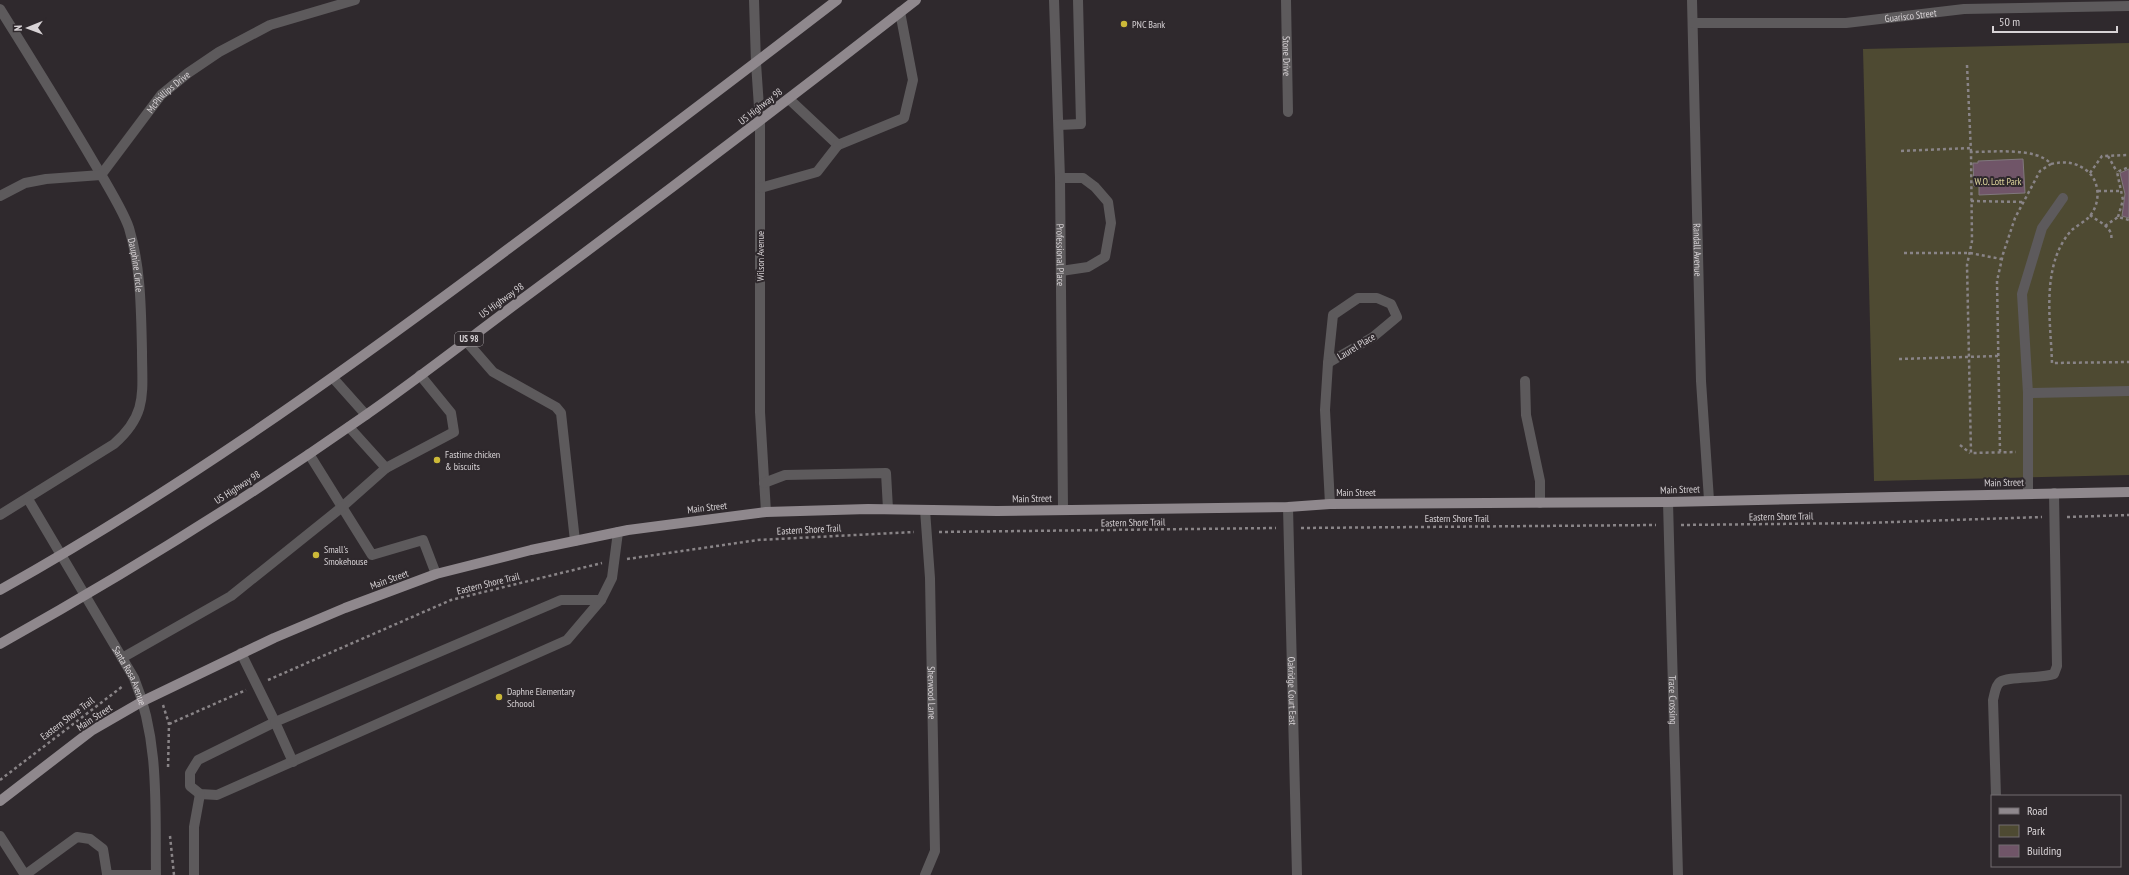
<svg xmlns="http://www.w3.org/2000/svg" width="2129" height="875" viewBox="0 0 2129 875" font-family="'PT Sans Narrow',sans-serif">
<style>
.green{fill:#4e4a32}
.building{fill:#705568;stroke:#80787d}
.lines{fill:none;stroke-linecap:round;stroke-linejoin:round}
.path{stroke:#898487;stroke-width:2.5;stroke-dasharray:3 3;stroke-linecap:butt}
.minor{stroke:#5d5a5c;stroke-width:10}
.major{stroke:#8f888d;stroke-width:10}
.poi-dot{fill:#ccb938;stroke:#2f292d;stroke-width:1.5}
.labels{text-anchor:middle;stroke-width:4;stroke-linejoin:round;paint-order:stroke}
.shield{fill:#2f292d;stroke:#a5a0a3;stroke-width:1}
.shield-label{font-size:9px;font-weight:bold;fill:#d8d3d6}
.street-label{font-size:10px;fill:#d8d3d6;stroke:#2f292d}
.poi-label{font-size:10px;fill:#d8d3d6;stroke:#2f292d;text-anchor:start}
.park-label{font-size:10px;fill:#ddd49b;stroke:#2f292d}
</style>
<rect width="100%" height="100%" fill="#2f292d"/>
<path class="green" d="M 2129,43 L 2129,475 L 1874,481 L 1863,49 Z"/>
<path class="building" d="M 2023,159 L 2025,193 L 1979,195 L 1979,186 L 1974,186 L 1973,163 L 1978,163 L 1978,161 Z
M 2129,169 L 2129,218 L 2122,216 L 2125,194 L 2120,173 Z"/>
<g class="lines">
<path class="path" d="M 1967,65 L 1971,152
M 1901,151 L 1970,148
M 2108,156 L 2117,172
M 2051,164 C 2064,161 2075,162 2086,170 C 2101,181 2101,205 2088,218 C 2084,222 2078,225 2073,229 C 2065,236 2058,250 2055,260 C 2045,293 2051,330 2052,363 L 2129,362
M 2090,173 L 2102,156 L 2129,155
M 2098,191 L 2122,191
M 1971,201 L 2023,202
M 2090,215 C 2100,223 2114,227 2111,241
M 2118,217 L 2123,200 L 2117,172 L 2129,167
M 2105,226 L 2118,217 L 2129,220
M 1904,253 L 1970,253 L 2001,259
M 1899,359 L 1998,356
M 1960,445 L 1970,453
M 2000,452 L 1997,281 L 2003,254 L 2015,218 L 2040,171 L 2051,164 C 2037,147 1992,152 1971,152 L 1972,241 L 1967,265 L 1971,453 L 2016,452
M 2067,517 L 2129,515
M 1681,525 L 1864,523 L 2042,517
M 1301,528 L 1656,525
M 939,532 L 1276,528
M 627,559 L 758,540 L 914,532
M 268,680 L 451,600 L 602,563
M 163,705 L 169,724 L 168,769
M 169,724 L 246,690
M 0,780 L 123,686
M 170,836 L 174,875"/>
<g class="minor">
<path d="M 754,0 L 756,63 L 760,122 L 760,412 L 766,512"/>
<path id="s1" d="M 1054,0 L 1060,178 L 1063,510"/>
<path id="s2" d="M 1286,0 L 1288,112"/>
<path id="s3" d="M 1692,0 L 1701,381 L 1709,500"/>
<path id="s4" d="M 0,9 C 31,59 63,110 93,161 C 103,178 123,210 129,228 C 141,268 141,309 142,351 C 142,393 148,414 114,444 L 0,515"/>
<path id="s5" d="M 1693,23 L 1846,23 L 1964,9 L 2129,6"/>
<path d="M 789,99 L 838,145 L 904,118 L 913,80 L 900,12"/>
<path d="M 1059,125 L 1081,124 L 1078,0"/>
<path d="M 1060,178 L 1083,178 L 1095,187 L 1108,202 L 1111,223 L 1105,257 L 1088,267 L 1061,271"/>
<path d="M 760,188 L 817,172 L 838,145"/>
<path id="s6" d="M 0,196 L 25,183 L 46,179 L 101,175 L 161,95 L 188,73 L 219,52 L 270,25 L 355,0"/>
<path d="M 1358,298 L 1377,298 L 1391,304 L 1397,317 L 1373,337 L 1328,363 L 1333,315 Z"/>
<path d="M 466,341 L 493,372 L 556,407 L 561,413 L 575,541"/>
<path d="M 1328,363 L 1325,410 L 1330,504"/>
<path d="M 333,378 L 366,415"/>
<path d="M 1525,381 L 1526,415 L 1540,481 L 1540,503"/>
<path d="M 2028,393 L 2022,294 L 2042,228 L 2063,198"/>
<path d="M 309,454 L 372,555 L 423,540 L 436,574"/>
<path d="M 386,468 L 454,432 L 451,413 L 420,375"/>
<path d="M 764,483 L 785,475 L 886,473 L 888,509"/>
<path d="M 2028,494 L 2028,393 L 2129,391"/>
<path id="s7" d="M 28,499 L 134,678 C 160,741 155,808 156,875"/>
<path id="s8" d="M 1668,502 L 1678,875"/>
<path id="s9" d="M 1288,507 L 1297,875"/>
<path id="s10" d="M 925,510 L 930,578 L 935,851 L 925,875"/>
<path d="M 241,653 L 275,722 L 198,760 L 190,773 L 190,786 L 200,794 L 217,795 L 567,640 L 601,600 L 612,578 L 618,532"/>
<path d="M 122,658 L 231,596 L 342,507 L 386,468 L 349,427"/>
<path d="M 293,762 L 275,722 L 561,600 L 601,600"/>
<path d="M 1996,796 L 1993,700 C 1995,693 1995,686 2000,682 C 2008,676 2041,679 2054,674 L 2057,666 L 2054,493"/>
<path d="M 0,836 L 25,875 L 77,837 L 90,839 L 103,849 L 107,874"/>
<path d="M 108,875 L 156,875"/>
<path d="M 194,875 L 194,827 L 200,794"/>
</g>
<path class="major" d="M 0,590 C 170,495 328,383 484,267 C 602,179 720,90 837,0
M 0,644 C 125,574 246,499 363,417 C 415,381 466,341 517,303 C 651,204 784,103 916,0
M 0,801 L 91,731 L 143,701 L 274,638 L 345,608 L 436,574 L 531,550 L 628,530 L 766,512 L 868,509 L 997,511 L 1288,507 L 1330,504 L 1668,502 L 2129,492"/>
</g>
<g class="poi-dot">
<circle cx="1124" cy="24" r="4"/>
<circle cx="437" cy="460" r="4"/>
<circle cx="316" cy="555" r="4"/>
<circle cx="499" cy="697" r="4"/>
</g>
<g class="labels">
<rect class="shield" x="455" y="332" width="28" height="14" rx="3"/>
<g class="shield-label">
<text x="469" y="342">US 98</text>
</g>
<g class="street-label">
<text dy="4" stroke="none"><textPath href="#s5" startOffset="218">Guarisco Street</textPath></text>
<text dy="4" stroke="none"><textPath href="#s2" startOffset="56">Stone Drive</textPath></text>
<text dy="4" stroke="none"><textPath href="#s6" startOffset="212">McPhillips Drive</textPath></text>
<text transform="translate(760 106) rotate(-38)" y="4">US Highway 98</text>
<text dy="4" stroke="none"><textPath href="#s3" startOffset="250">Randall Avenue</textPath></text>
<text dy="4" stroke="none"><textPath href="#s1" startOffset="255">Professional Place</textPath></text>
<text transform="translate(760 256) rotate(-90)" y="4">Wilson Avenue</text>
<text dy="4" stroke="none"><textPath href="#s4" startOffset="292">Dauphine Circle</textPath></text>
<text transform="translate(501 300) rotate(-36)" y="4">US Highway 98</text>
<text transform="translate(1356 346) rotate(-31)" y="4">Laurel Place</text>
<text transform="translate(2004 482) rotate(-1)" y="4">Main Street</text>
<text transform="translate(237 487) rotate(-33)" y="4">US Highway 98</text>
<text transform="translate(1680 489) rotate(-2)" y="4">Main Street</text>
<text x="1356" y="496">Main Street</text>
<text transform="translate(1032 498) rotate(-1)" y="4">Main Street</text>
<text transform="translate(707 507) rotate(-7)" y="4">Main Street</text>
<text transform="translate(1781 516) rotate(-1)" y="4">Eastern Shore Trail</text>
<text x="1457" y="522">Eastern Shore Trail</text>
<text transform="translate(1133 522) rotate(-1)" y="4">Eastern Shore Trail</text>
<text transform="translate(809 529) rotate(-3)" y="4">Eastern Shore Trail</text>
<text transform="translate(389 579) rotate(-20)" y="4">Main Street</text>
<text transform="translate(488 583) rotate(-14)" y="4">Eastern Shore Trail</text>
<text dy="4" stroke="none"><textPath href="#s7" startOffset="204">Santa Rosa Avenue</textPath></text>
<text dy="4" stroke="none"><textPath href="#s9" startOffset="184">Oakridge Court East</textPath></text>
<text dy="4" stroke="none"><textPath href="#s10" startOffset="183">Sherwood Lane</textPath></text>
<text dy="4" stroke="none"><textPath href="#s8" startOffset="198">Trace Crossing</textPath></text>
<text transform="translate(94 717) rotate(-33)" y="4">Main Street</text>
<text transform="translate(67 718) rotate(-37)" y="4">Eastern Shore Trail</text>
</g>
<g class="poi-label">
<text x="1132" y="28">PNC Bank</text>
<text x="445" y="458">Fastime chicken<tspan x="445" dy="12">&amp; biscuits</tspan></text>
<text x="324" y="553">Small's<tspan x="324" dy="12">Smokehouse</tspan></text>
<text x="507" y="695">Daphne Elementary<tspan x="507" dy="12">Schoool</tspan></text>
</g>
<g class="park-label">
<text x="1998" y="185">W.O. Lott Park</text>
</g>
</g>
<rect x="1991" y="795" width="130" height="72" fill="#2f292d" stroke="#736d71"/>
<rect x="1999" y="808" width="20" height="6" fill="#8f888d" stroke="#736d71"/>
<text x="2027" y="815" font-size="12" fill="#d8d3d6">Road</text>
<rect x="1999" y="825" width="20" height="12" fill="#4e4a32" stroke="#736d71"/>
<text x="2027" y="835" font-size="12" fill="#d8d3d6">Park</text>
<rect x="1999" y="845" width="20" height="12" fill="#705568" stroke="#736d71"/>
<text x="2027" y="855" font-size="12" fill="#d8d3d6">Building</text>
<g transform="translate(28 28) rotate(269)" stroke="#2f292d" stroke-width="3" paint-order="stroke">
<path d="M0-3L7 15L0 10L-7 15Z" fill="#d8d3d6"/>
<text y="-6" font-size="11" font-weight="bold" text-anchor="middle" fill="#d8d3d6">N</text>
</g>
<path d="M1993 26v6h124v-6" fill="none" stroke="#d8d3d6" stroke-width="2"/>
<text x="1999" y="26" font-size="12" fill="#d8d3d6" stroke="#2f292d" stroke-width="3" paint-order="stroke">50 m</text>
</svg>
